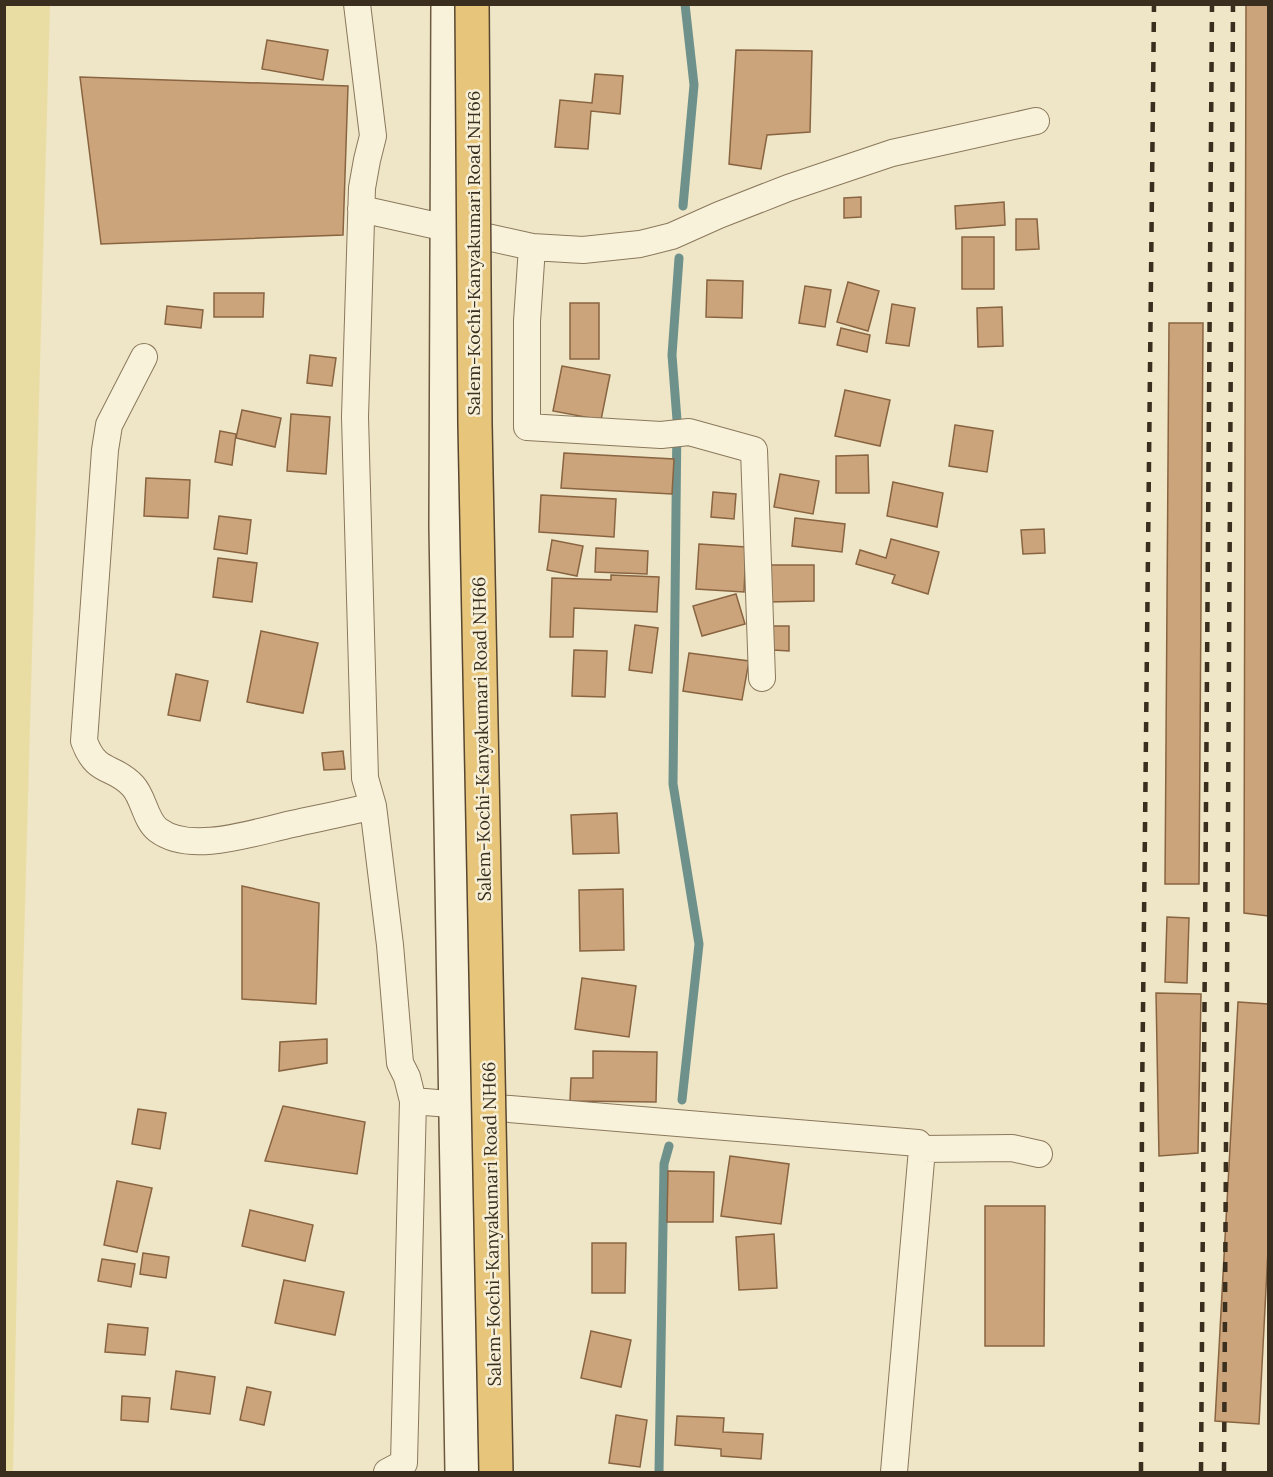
<svg xmlns="http://www.w3.org/2000/svg" width="1273" height="1477" viewBox="0 0 1273 1477" font-family="Lora,serif">
<style>
.sand{fill:#eadda4}
.lines{fill:none;stroke-linecap:round;stroke-linejoin:round}
.stream{stroke:#6e918b;stroke-width:9}
.building{fill:#cca47c;stroke:#896441;stroke-width:1.5}
.minor-casing{stroke:#8a785c;stroke-width:28}
.secondary-casing{stroke:#6c593f;stroke-width:36}
.minor{stroke:#f9f2da;stroke-width:26}
.secondary{stroke:#f9f2da;stroke-width:33}
.rail{stroke:#3a2e1f;stroke-width:4.5;stroke-dasharray:10 10;stroke-linecap:butt}
.trunk-bridge-casing{stroke:#584630;stroke-width:36;stroke-linecap:butt}
.trunk-bridge{stroke:#e7c67c;stroke-width:33}
.labels{text-anchor:middle;stroke-width:5;stroke-linejoin:round;paint-order:stroke}
.street-label{font-size:18px;fill:#3a2e1f;stroke:#f6efd6}
</style>
<rect width="100%" height="100%" fill="#eee6c6"/>
<path class="sand" d="M 50,4 L 23,979 L 13,1472 L 5,1472 L 4,5 Z"/>
<g class="lines">
<path class="stream" d="M 683,206 L 694,85 L 685,4
M 679,258 L 672,355 L 677,420 L 673,784 L 699,944 L 682,1100
M 659,1472 L 664,1164 L 669,1146"/>
</g>
<path class="building" d="M 1246,4 L 1268,4 L 1268,916 L 1244,913 Z
M 267,40 L 328,50 L 323,80 L 262,69 Z
M 736,50 L 812,51 L 810,132 L 767,135 L 761,169 L 729,164 Z
M 595,74 L 623,76 L 620,114 L 591,111 L 588,149 L 555,147 L 560,100 L 592,103 Z
M 80,77 L 348,86 L 343,235 L 101,244 Z
M 861,197 L 861,217 L 844,218 L 844,198 Z
M 1004,202 L 1005,225 L 956,229 L 955,206 Z
M 1016,219 L 1037,219 L 1039,249 L 1016,250 Z
M 962,237 L 994,237 L 994,289 L 962,289 Z
M 707,280 L 743,281 L 742,318 L 706,317 Z
M 848,282 L 879,291 L 868,331 L 837,322 Z
M 805,286 L 831,290 L 825,327 L 799,323 Z
M 214,293 L 264,293 L 263,317 L 214,317 Z
M 570,303 L 599,303 L 599,359 L 570,359 Z
M 892,304 L 915,308 L 909,346 L 886,343 Z
M 167,306 L 203,310 L 201,328 L 165,324 Z
M 1002,307 L 1003,346 L 978,347 L 977,308 Z
M 1169,323 L 1203,323 L 1199,884 L 1165,884 Z
M 841,328 L 870,335 L 867,352 L 837,345 Z
M 310,355 L 336,358 L 332,386 L 307,383 Z
M 562,366 L 610,375 L 601,420 L 553,411 Z
M 845,390 L 890,400 L 880,446 L 835,436 Z
M 242,410 L 281,418 L 275,447 L 236,438 Z
M 291,414 L 330,417 L 326,474 L 287,471 Z
M 955,425 L 993,431 L 987,472 L 949,466 Z
M 220,431 L 236,434 L 232,465 L 215,462 Z
M 564,453 L 674,459 L 672,494 L 561,488 Z
M 868,455 L 869,493 L 836,493 L 836,456 Z
M 780,474 L 819,481 L 813,514 L 774,507 Z
M 146,478 L 190,480 L 188,518 L 144,516 Z
M 893,482 L 943,493 L 937,527 L 887,516 Z
M 713,492 L 736,494 L 734,519 L 711,517 Z
M 541,495 L 616,499 L 614,537 L 539,532 Z
M 219,516 L 251,520 L 247,554 L 214,549 Z
M 795,518 L 845,524 L 842,552 L 792,546 Z
M 1044,529 L 1045,553 L 1023,554 L 1021,530 Z
M 891,539 L 939,552 L 928,594 L 892,583 L 895,575 L 856,564 L 860,550 L 886,558 Z
M 552,540 L 583,546 L 577,576 L 547,570 Z
M 699,544 L 746,547 L 744,592 L 696,589 Z
M 596,548 L 648,551 L 647,574 L 595,572 Z
M 218,558 L 257,563 L 252,602 L 213,597 Z
M 767,565 L 814,565 L 814,601 L 768,602 Z
M 611,575 L 659,577 L 657,612 L 574,608 L 573,637 L 550,637 L 552,578 L 611,580 Z
M 736,594 L 745,624 L 702,636 L 693,606 Z
M 635,625 L 658,628 L 652,673 L 629,670 Z
M 773,626 L 789,626 L 789,651 L 773,650 Z
M 261,631 L 318,643 L 303,713 L 247,702 Z
M 574,650 L 607,651 L 605,697 L 572,696 Z
M 689,653 L 749,661 L 742,700 L 683,691 Z
M 176,674 L 208,681 L 200,721 L 168,715 Z
M 343,751 L 345,769 L 324,770 L 322,753 Z
M 617,813 L 619,853 L 573,854 L 571,815 Z
M 242,886 L 319,903 L 316,1004 L 242,999 Z
M 623,889 L 624,950 L 580,951 L 579,890 Z
M 1167,917 L 1189,918 L 1187,983 L 1165,982 Z
M 582,978 L 636,986 L 629,1037 L 575,1029 Z
M 1156,993 L 1201,994 L 1198,1153 L 1159,1156 Z
M 1238,1002 L 1268,1004 L 1268,1250 L 1259,1424 L 1215,1421 Z
M 327,1039 L 327,1063 L 279,1071 L 280,1042 Z
M 593,1051 L 657,1052 L 656,1102 L 570,1101 L 571,1078 L 593,1078 Z
M 283,1106 L 365,1122 L 357,1174 L 265,1161 Z
M 138,1109 L 166,1113 L 160,1149 L 132,1144 Z
M 730,1156 L 789,1164 L 781,1224 L 721,1216 Z
M 668,1171 L 714,1172 L 713,1222 L 667,1222 Z
M 117,1181 L 152,1188 L 137,1252 L 104,1245 Z
M 985,1206 L 1045,1206 L 1044,1346 L 985,1346 Z
M 250,1210 L 313,1225 L 305,1261 L 242,1246 Z
M 774,1234 L 777,1288 L 739,1290 L 736,1237 Z
M 592,1243 L 626,1243 L 625,1293 L 592,1293 Z
M 143,1253 L 169,1257 L 166,1278 L 140,1274 Z
M 102,1259 L 135,1264 L 131,1287 L 98,1281 Z
M 284,1280 L 344,1292 L 335,1335 L 275,1323 Z
M 108,1324 L 148,1328 L 145,1355 L 105,1352 Z
M 591,1331 L 631,1340 L 621,1387 L 581,1378 Z
M 176,1371 L 215,1377 L 210,1414 L 171,1409 Z
M 247,1387 L 271,1392 L 264,1425 L 240,1420 Z
M 122,1396 L 150,1398 L 148,1422 L 121,1420 Z
M 616,1415 L 647,1420 L 640,1467 L 609,1463 Z
M 677,1416 L 724,1418 L 723,1432 L 763,1434 L 761,1459 L 721,1456 L 721,1449 L 675,1445 Z"/>
<g class="lines">
<g class="minor-casing">
<path id="minor" d="M 357,4 L 373,136 L 367,160 L 362,188 L 355,417 L 365,778 L 373,806 L 390,945 L 400,1063 L 407,1077 L 413,1101 L 404,1463 L 387,1472
M 361,209 L 532,247 L 583,250 L 640,244 L 672,236 L 719,215 L 788,188 L 892,153 L 1036,121
M 532,247 L 527,321 L 527,427 L 661,435 L 689,432 L 754,450 L 762,678
M 144,357 L 109,425 L 105,450 L 84,741 C 97,776 113,764 133,786 C 144,798 145,820 158,830 C 191,855 255,832 292,824 C 319,818 346,813 373,806
M 413,1101 L 918,1143 L 922,1149 L 894,1472
M 922,1149 L 1012,1148 L 1039,1154"/>
</g>
<g class="secondary-casing">
<path id="secondary" d="M 448,4 L 446,527 L 462,1472"/>
</g>
<use href="#minor" class="minor"/>
<use href="#secondary" class="secondary"/>
<path class="rail" d="M 1141,1472 L 1142,1102 L 1154,4
M 1201,1472 L 1212,4
M 1224,1472 L 1233,4"/>
<g class="trunk-bridge-casing">
<path id="trunk-bridge" d="M 472,4 L 475,424 L 496,1472"/>
</g>
<use href="#trunk-bridge" class="trunk-bridge"/>
</g>
<g class="labels">
<g class="street-label">
<text transform="translate(474 253) rotate(-90)" y="6">Salem-Kochi-Kanyakumari Road NH66</text>
<text transform="translate(482 739) rotate(-91)" y="6">Salem-Kochi-Kanyakumari Road NH66</text>
<text transform="translate(492 1224) rotate(-91)" y="6">Salem-Kochi-Kanyakumari Road NH66</text>
</g>
</g>
<rect width="1273" height="1477" fill="none" stroke="#3a2e1f" stroke-width="12"/>
</svg>
